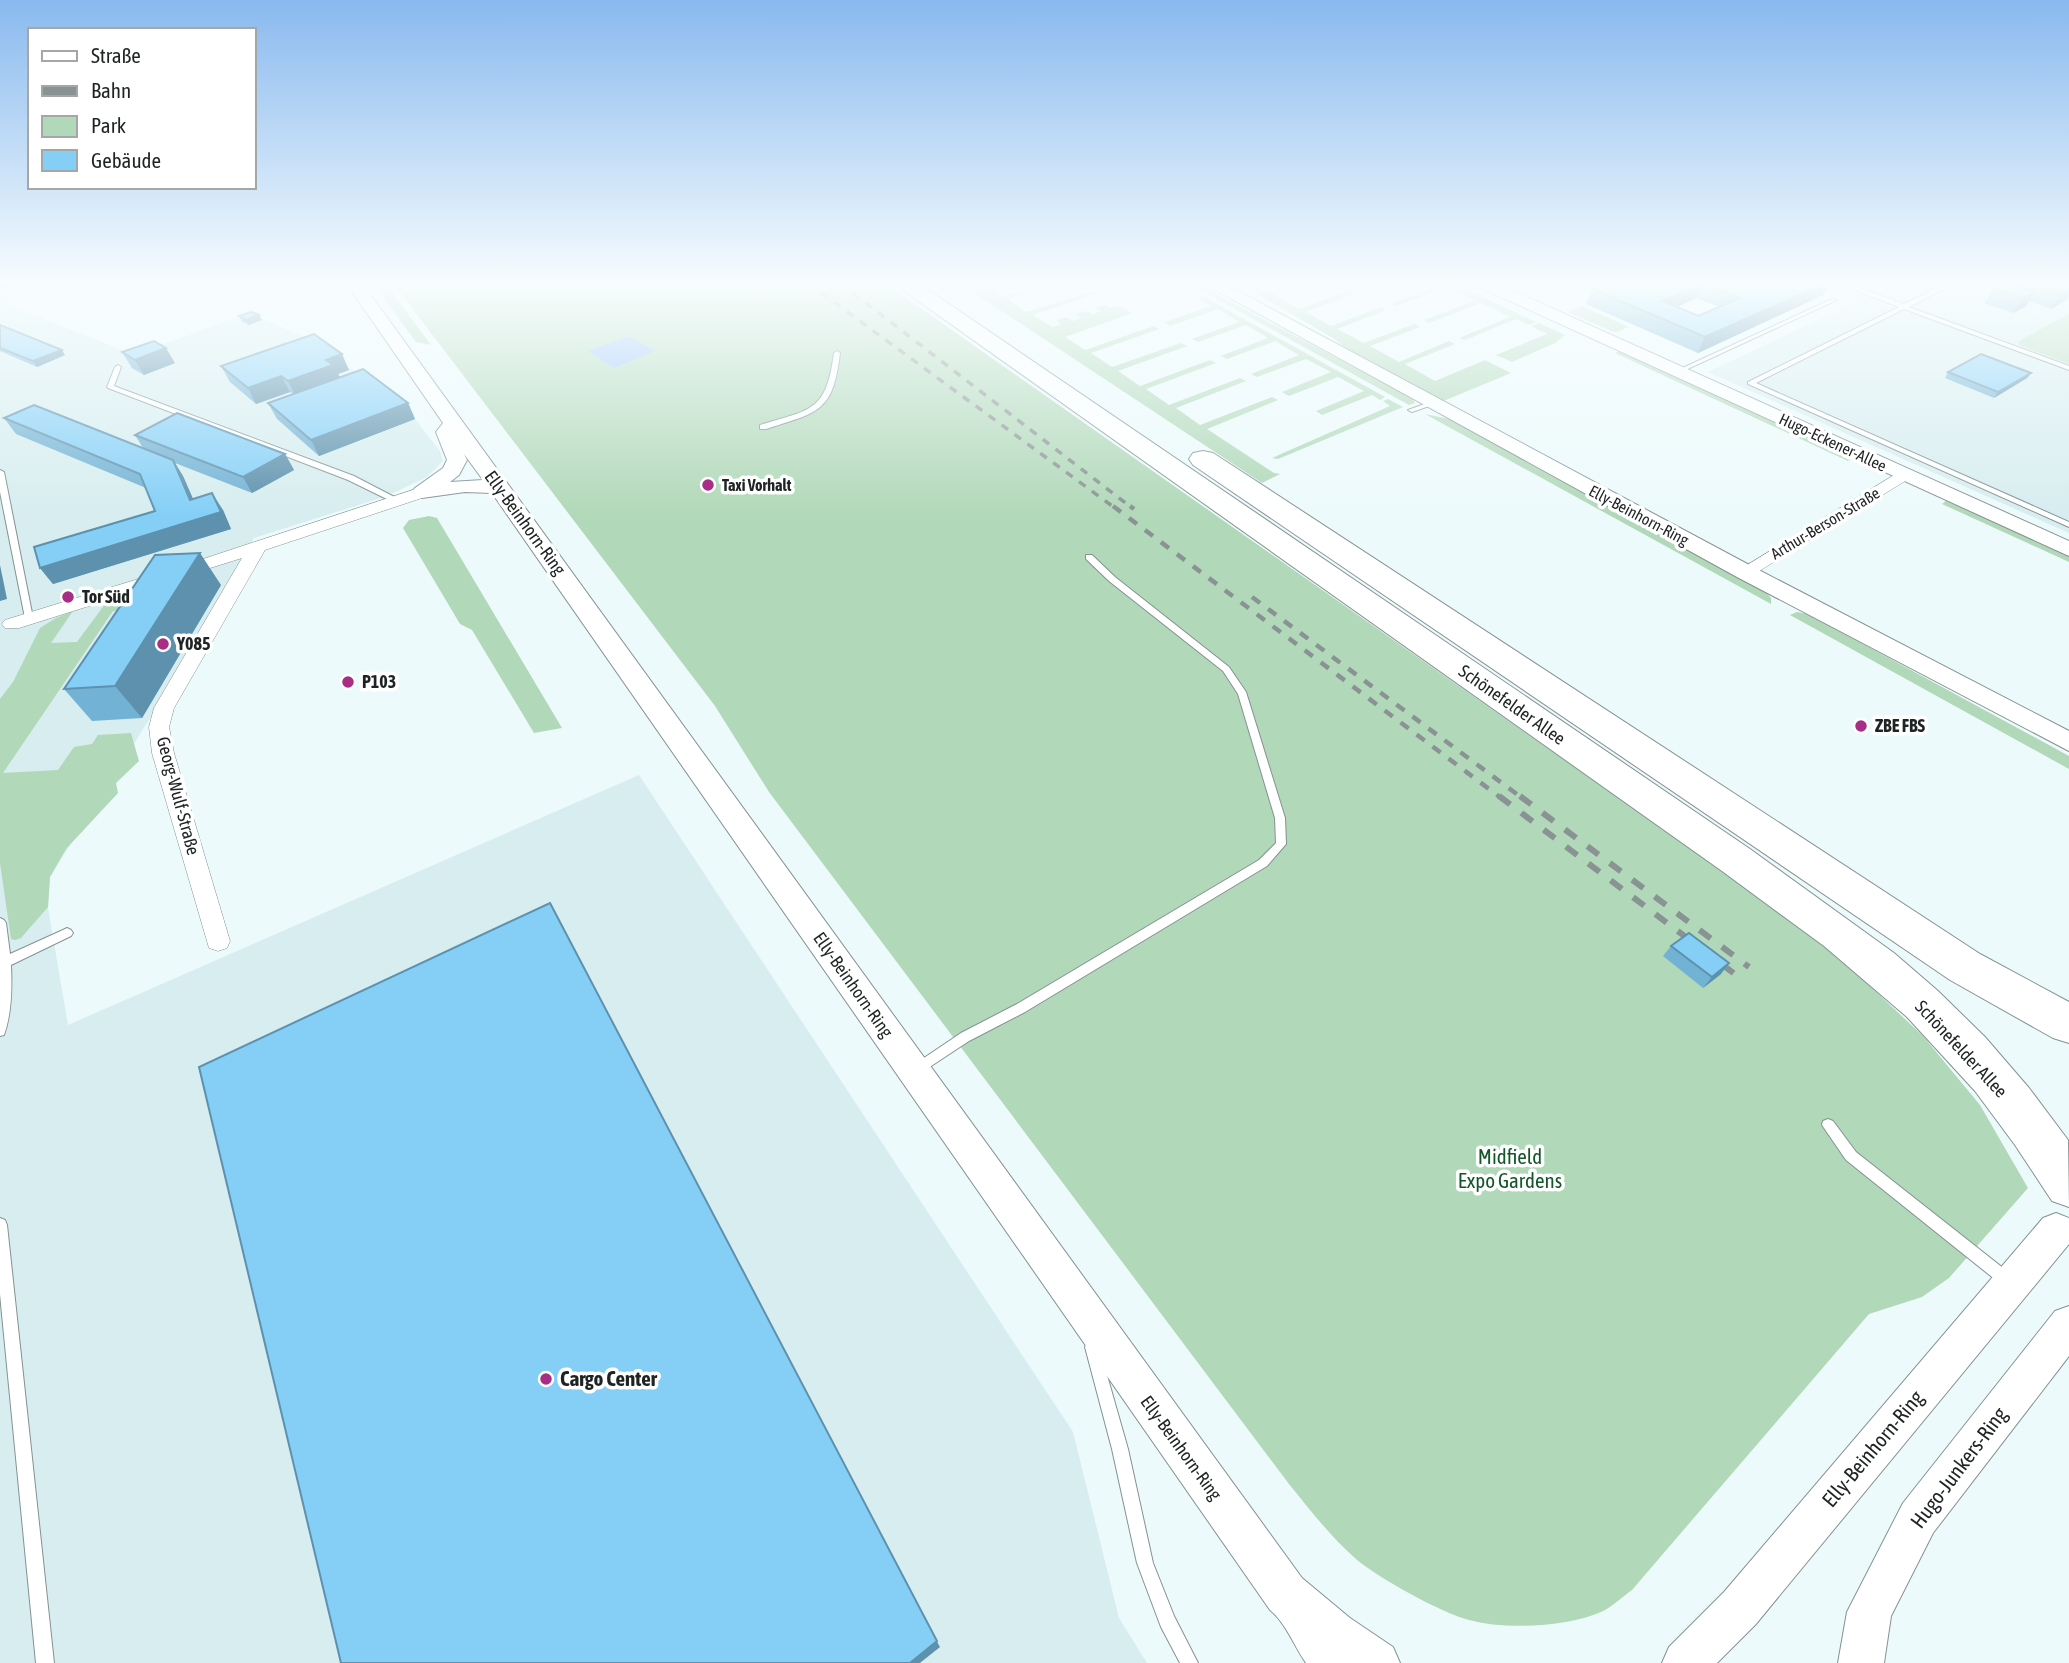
<svg xmlns="http://www.w3.org/2000/svg" width="2069" height="1663" viewBox="0 0 2069 1663" font-family="'Asap Condensed',sans-serif">
<style>
.built{fill:#d7edef}
.green{fill:#b1d8b8}
.water{fill:#9bc0fa}
.lines{fill:none;stroke-linecap:round;stroke-linejoin:round}
.service-casing{stroke:#859192;stroke-width:2}
.minor-casing{stroke:#859192;stroke-width:1}
.tertiary-casing{stroke:#859192;stroke-width:2}
.trunk-casing{stroke:#859192;stroke-width:2}
.service{fill:#fff;fill-rule:evenodd}
.minor{fill:#fff;fill-rule:evenodd}
.tertiary{fill:#fff;fill-rule:evenodd}
.trunk{fill:#fff;fill-rule:evenodd}
.rail-far2{stroke:#8a9394;stroke-width:3.5;stroke-dasharray:8 8;stroke-linecap:butt}
.rail-far1{stroke:#8a9394;stroke-width:4.5;stroke-dasharray:10 10;stroke-linecap:butt}
.rail{stroke:#8a9394;stroke-width:6;stroke-dasharray:14 14;stroke-linecap:butt}
.wall{fill:#72b2d4;fill-rule:evenodd}
.shaded-wall{fill:#5d91ad}
.building{fill:#85cff7;stroke:#5d91ad;stroke-width:2;fill-rule:evenodd}
.poi-dot{fill:#a72e84;stroke:#fff;stroke-width:2.5}
.labels{text-anchor:middle;stroke-width:7;stroke-linejoin:round;paint-order:stroke}
.far-street-label{font-size:16px;fill:#1e2323;stroke:#fff}
.far-poi-label{font-size:16px;font-weight:bold;fill:#1e2323;stroke:#fff;text-anchor:start}
.street-label{font-size:18px;fill:#1e2323;stroke:#fff}
.poi-label{font-size:18px;font-weight:bold;fill:#1e2323;stroke:#fff;text-anchor:start}
.near-park-label{font-size:21px;fill:#13562a;stroke:#fff}
.near-poi-label{font-size:21px;font-weight:bold;fill:#1e2323;stroke:#fff;text-anchor:start}
.near-street-label{font-size:21px;fill:#1e2323;stroke:#fff}
</style>
<rect width="100%" height="100%" fill="#edfafc"/>
<path class="built" d="M 1806,283 L 2069,283 L 2069,533 L 1708,372 L 1856,302 Z
M 0,296 L 18,296 L 11,306 L 135,355 L 248,313 L 319,343 L 415,419 L 440,451 L 443,461 L 427,477 L 387,496 L 254,538 L 152,715 L 50,877 L 48,908 L 68,1025 L 639,775 L 1073,1432 L 1119,1618 L 1147,1663 L 921,1663 L 940,1646 L 561,925 L 365,1663 L 0,1663 Z"/>
<path class="green" d="M 373,283 L 385,283 L 431,345 L 416,342 Z
M 393,283 L 885,283 L 1822,941 L 1923,1036 L 1980,1105 L 2028,1188 L 1949,1278 L 1922,1297 L 1869,1314 L 1632,1590 C 1622,1597 1612,1607 1601,1612 C 1568,1627 1504,1630 1469,1620 C 1442,1613 1378,1578 1356,1559 C 1331,1537 1310,1510 1289,1484 L 769,792 L 715,706 Z
M 959,283 L 991,283 L 985,285 L 1003,297 L 1048,283 L 1061,283 L 1008,299 L 1026,312 L 1094,291 L 1098,293 L 1032,315 L 1053,327 L 1061,324 L 1056,320 L 1066,317 L 1073,321 L 1081,318 L 1075,314 L 1086,311 L 1093,314 L 1101,311 L 1095,308 L 1104,305 L 1110,308 L 1119,306 L 1132,313 L 1065,337 L 1085,350 L 1154,326 L 1159,329 L 1091,353 L 1112,367 L 1181,343 L 1187,346 L 1118,371 L 1140,386 L 1210,360 L 1216,363 L 1146,389 L 1169,405 L 1240,378 L 1246,381 L 1176,408 L 1200,425 L 1272,397 L 1278,400 L 1207,429 L 1274,473 L 1280,474 L 1262,483 Z
M 1238,283 L 1249,283 L 1269,293 L 1299,283 L 1310,283 L 1274,295 L 1299,309 L 1349,291 L 1354,294 L 1305,312 L 1331,326 L 1381,307 L 1386,310 L 1337,329 L 1364,343 L 1414,324 L 1420,327 L 1370,346 L 1399,362 L 1449,341 L 1455,344 L 1405,364 L 1435,381 L 1485,360 L 1511,373 L 1441,402 L 1357,357 L 1333,338 Z
M 1437,283 L 1452,283 L 1536,322 L 1528,325 L 1516,319 L 1465,340 L 1459,338 L 1510,317 L 1481,303 L 1429,323 L 1424,320 L 1475,301 L 1447,287 L 1396,306 L 1391,304 L 1441,285 Z
M 1203,287 L 1412,398 L 1415,403 L 1409,405 L 1197,288 Z
M 1204,297 L 1385,397 L 1380,400 L 1372,395 L 1322,415 L 1316,411 L 1364,391 L 1338,377 L 1289,396 L 1282,392 L 1331,372 L 1306,359 L 1257,377 L 1251,374 L 1299,355 L 1275,341 L 1227,359 L 1221,356 L 1268,338 L 1246,325 L 1198,342 L 1192,339 L 1239,322 L 1218,309 L 1170,326 L 1165,322 L 1211,306 L 1199,299 Z
M 1582,306 L 1629,327 L 1617,332 L 1611,331 L 1568,312 Z
M 2069,314 L 2069,364 L 2019,345 L 2019,341 Z
M 1539,323 L 1565,335 L 1555,343 L 1512,362 L 1496,355 L 1547,334 L 1531,326 Z
M 1620,351 L 1854,457 L 1848,461 L 1615,353 Z
M 1388,399 L 1403,407 L 1278,459 L 1272,458 L 1390,406 L 1383,401 Z
M 1425,414 L 1449,419 L 1765,591 L 1771,598 L 1771,604 Z
M 1947,500 L 2069,554 L 2069,562 L 1942,504 Z
M 429,516 L 437,518 L 562,728 L 534,733 L 472,630 L 460,624 L 403,528 L 409,520 Z
M 126,595 L 131,595 L 128,610 L 113,611 L 3,773 L 58,770 L 74,747 L 92,744 L 98,735 L 131,733 L 139,761 L 116,783 L 118,793 L 66,849 L 50,877 L 48,907 L 21,938 L 15,940 L 11,939 L 0,863 L 0,699 L 13,682 L 40,628 L 56,618 L 73,611 L 51,643 L 77,642 L 108,600 Z
M 1797,612 L 1808,614 L 2069,756 L 2069,769 L 1790,615 Z"/>
<path class="water" d="M 628,336 L 655,351 L 614,368 L 588,351 Z"/>
<g class="lines">
<g class="service-casing">
<path id="service" d="M 1189,283 L 1200,283 L 1186,287 L 1183,285 Z
M 1837,283 L 1845,283 L 1904,304 L 1948,283 L 1955,283 L 1909,307 L 2069,366 L 2069,370 L 1904,309 L 1756,383 L 2069,522 L 2069,527 L 1748,384 L 1748,382 L 1899,307 Z
M 1832,299 L 1837,300 L 1681,372 L 1676,371 Z
M 837,351 L 840,353 C 833,413 818,412 766,429 L 760,429 L 760,425 C 812,409 826,412 834,353 Z
M 118,365 L 121,367 L 114,386 L 354,476 L 402,501 L 398,503 L 395,503 L 348,480 L 108,388 L 107,387 L 115,367 Z
M 1433,401 L 1435,402 L 1435,404 L 1412,412 L 1408,410 Z
M 0,470 L 4,472 L 33,618 L 29,621 L 25,618 L 0,492 Z
M 1086,555 L 1092,555 L 1115,577 L 1229,667 L 1246,692 L 1285,818 L 1286,844 L 1267,866 L 1025,1012 L 969,1041 L 916,1076 L 912,1074 L 910,1070 L 912,1066 L 961,1033 L 1017,1004 L 1259,860 L 1276,843 L 1275,818 L 1238,694 L 1223,671 L 1109,581 L 1086,559 Z
M 0,918 L 4,920 L 6,923 L 10,954 L 63,930 L 67,928 L 71,930 L 73,933 L 71,936 L 11,965 C 12,987 12,1013 4,1035 L 0,1036 Z
M 1828,1119 L 1833,1121 L 1856,1152 L 2012,1275 L 2014,1280 L 2012,1285 L 2007,1287 L 2002,1285 L 1846,1160 L 1822,1125 L 1823,1121 Z
M 0,1218 L 5,1220 L 7,1225 L 54,1663 L 36,1663 L 0,1294 Z
M 1092,1340 L 1097,1342 L 1099,1347 L 1128,1449 L 1153,1563 L 1174,1616 L 1198,1663 L 1180,1663 L 1161,1627 L 1137,1563 L 1112,1449 L 1085,1347 L 1087,1342 Z"/>
</g>
<g class="minor-casing">
<path id="minor" d="M 1904,469 L 1910,470 L 1912,474 L 1910,478 L 1751,576 L 1739,576 L 1736,572 Z
M 422,487 L 430,492 L 428,496 L 265,550 L 174,708 L 169,727 L 174,753 L 230,941 L 227,948 L 218,951 L 209,948 L 152,753 L 149,727 L 154,708 L 242,558 L 19,628 L 5,628 L 2,624 L 5,620 L 197,561 Z"/>
</g>
<g class="tertiary-casing">
<path id="tertiary" d="M 346,283 L 362,283 L 1302,1578 L 1350,1618 L 1393,1647 L 1400,1663 L 1306,1663 C 1294,1646 1286,1623 1270,1610 L 492,493 L 465,492 L 422,498 L 415,496 L 412,492 L 415,488 L 443,468 L 447,460 L 436,432 L 443,423 ZM 464,454 L 483,480 L 450,482 L 459,475 L 467,460 Z
M 1203,283 L 1223,283 L 1753,567 L 2069,731 L 2069,751 L 1737,577 Z
M 1475,283 L 1496,283 L 2069,541 L 2069,556 L 1477,286 Z
M 2056,1213 L 2069,1218 L 2069,1244 L 1756,1624 L 1717,1663 L 1662,1663 L 1669,1647 L 1724,1592 L 2043,1218 Z
M 2069,1306 L 2069,1356 L 1933,1533 L 1891,1616 L 1884,1663 L 1838,1663 L 1847,1612 L 1903,1503 L 2055,1311 Z"/>
</g>
<g class="trunk-casing">
<path id="trunk" d="M 893,283 L 918,283 L 1750,849 L 1894,953 L 1938,991 L 1985,1037 L 2029,1088 L 2068,1140 L 2069,1207 L 2052,1201 L 2015,1145 L 1975,1091 L 1907,1017 L 1824,946 L 1722,871 Z
M 1203,451 L 1213,453 L 1980,954 L 2069,1002 L 2069,1043 L 2053,1038 L 1950,980 L 1193,465 L 1189,459 L 1193,453 Z"/>
</g>
<use href="#service" class="service"/>
<use href="#minor" class="minor"/>
<use href="#tertiary" class="tertiary"/>
<use href="#trunk" class="trunk"/>
<path class="rail-far2" d="M 808,283 L 1115,508
M 840,283 L 1132,508"/>
<path class="rail-far1" d="M 1113,506 L 1501,798
M 1130,506 L 1134,509
M 1252,597 L 1522,798"/>
<path class="rail" d="M 1499,796 L 1736,975
M 1520,796 L 1749,967"/>
</g>
<path class="wall" d="M 1607,283 L 1830,283 L 1823,295 L 1698,353 L 1586,304 L 1592,289 ZM 1697,298 L 1719,307 L 1698,316 L 1677,307 Z
M 1998,283 L 2028,283 L 2024,288 L 2030,290 L 2034,285 L 2069,283 L 2069,298 L 2051,309 L 2029,301 L 2025,307 L 2013,313 L 1984,303 Z
M 239,316 L 262,320 L 249,325 L 242,322 Z
M 0,325 L 65,355 L 37,367 L 0,351 Z
M 122,352 L 175,363 L 144,375 L 132,368 Z
M 221,366 L 349,370 L 338,374 L 340,377 L 408,403 L 415,419 L 319,456 L 277,419 L 268,403 L 293,394 L 290,392 L 256,404 L 230,382 Z
M 1948,372 L 2031,373 L 2027,378 L 1994,398 L 1945,378 Z
M 4,418 L 143,448 L 135,435 L 285,454 L 294,470 L 252,493 L 175,463 L 183,476 L 193,499 L 223,510 L 231,529 L 53,584 L 40,568 L 155,511 L 146,488 L 16,434 Z
M 221,585 L 142,718 L 92,721 L 64,689 Z
M 1671,946 L 1721,974 L 1703,988 L 1663,956 Z"/>
<path class="shaded-wall" d="M 3,283 L 13,283 L 2,290 L 0,287 L 0,284 Z
M 1704,283 L 1697,298 L 1656,316 L 1663,301 Z
M 1826,283 L 1830,283 L 1823,295 L 1698,353 L 1705,337 Z
M 2020,283 L 2028,283 L 2023,289 L 2012,295 Z
M 2069,289 L 2068,299 L 2051,309 L 2061,294 Z
M 2035,292 L 2025,307 L 2013,313 L 2023,298 Z
M 259,315 L 262,320 L 249,325 L 246,320 Z
M 166,348 L 175,363 L 144,375 L 135,360 Z
M 62,350 L 65,355 L 37,367 L 33,361 Z
M 342,354 L 349,370 L 338,374 L 341,380 L 296,397 L 288,381 L 326,360 Z
M 2031,373 L 2027,378 L 1994,398 L 1998,392 Z
M 281,376 L 290,392 L 256,404 L 248,388 Z
M 408,403 L 415,419 L 319,456 L 311,440 Z
M 285,454 L 294,470 L 252,493 L 243,477 Z
M 173,460 L 183,476 L 201,517 L 190,500 Z
M 212,493 L 223,510 L 231,529 L 53,584 L 40,568 Z
M 200,553 L 221,585 L 142,718 L 115,686 Z
M 0,565 L 7,599 L 0,601 Z
M 550,903 L 940,1647 L 920,1663 L 910,1663 Z
M 1729,963 L 1721,974 L 1703,988 L 1712,977 Z"/>
<path class="building" d="M 1607,283 L 1826,283 L 1705,337 L 1592,289 ZM 1704,283 L 1740,298 L 1698,316 L 1663,301 Z
M 2004,283 L 2008,283 L 2035,292 L 2023,298 L 1994,288 Z
M 2037,283 L 2069,283 L 2069,289 L 2061,294 L 2034,285 Z
M 251,312 L 259,315 L 246,320 L 239,316 Z
M 0,325 L 62,350 L 33,361 L 0,348 Z
M 314,334 L 342,354 L 326,360 L 333,365 L 288,381 L 281,376 L 248,388 L 221,366 Z
M 154,341 L 166,348 L 135,360 L 122,352 Z
M 1981,354 L 2031,373 L 1998,392 L 1948,372 Z
M 363,369 L 408,403 L 311,440 L 268,403 Z
M 34,405 L 173,460 L 190,500 L 212,493 L 221,512 L 40,568 L 34,547 L 155,511 L 140,474 L 4,418 Z
M 177,413 L 285,454 L 243,477 L 135,435 Z
M 200,553 L 115,686 L 64,689 L 155,555 Z
M 550,903 L 937,1641 L 910,1663 L 341,1663 L 199,1067 Z
M 1689,933 L 1729,963 L 1712,977 L 1671,946 Z"/>
<linearGradient id="sky" x2="0" y2="1"><stop stop-color="#89b9ef"/><stop offset="0.55" stop-color="#f7fdfe"/><stop offset="1" stop-color="#f7fdfe" stop-opacity="0"/></linearGradient>
<rect width="2069" height="516" fill="url(#sky)"/>
<g class="poi-dot">
<circle cx="708" cy="485" r="7"/>
<circle cx="68" cy="597" r="7"/>
<circle cx="163" cy="644" r="7"/>
<circle cx="348" cy="682" r="7"/>
<circle cx="1861" cy="726" r="7"/>
<circle cx="546" cy="1379" r="7"/>
</g>
<g class="labels">
<g class="far-street-label">
<text transform="translate(1833 442) rotate(25)" y="6">Hugo-Eckener-Allee</text>
<text transform="translate(1639 515) rotate(28)" y="6">Elly-Beinhorn-Ring</text>
<text transform="translate(1825 523) rotate(-31)" y="6">Arthur-Berson-Straße</text>
</g>
<g class="far-poi-label">
<text x="722" y="491">Taxi Vorhalt</text>
</g>
<g class="street-label">
<text transform="translate(525 523) rotate(54)" y="6">Elly-Beinhorn-Ring</text>
<text transform="translate(1512 705) rotate(35)" y="6">Schönefelder Allee</text>
<text transform="translate(178 796) rotate(75)" y="6">Georg-Wulf-Straße</text>
<text transform="translate(853 985) rotate(55)" y="6">Elly-Beinhorn-Ring</text>
<text transform="translate(1961 1049) rotate(47)" y="6">Schönefelder Allee</text>
<text transform="translate(1181 1448) rotate(54)" y="6">Elly-Beinhorn-Ring</text>
</g>
<g class="poi-label">
<text x="82" y="603">Tor Süd</text>
<text x="177" y="650">Y085</text>
<text x="362" y="688">P103</text>
<text x="1875" y="732">ZBE FBS</text>
</g>
<g class="near-park-label">
<text x="1510" y="1164">Midfield<tspan x="1510" dy="24">Expo Gardens</tspan></text>
</g>
<g class="near-poi-label">
<text x="560" y="1386">Cargo Center</text>
</g>
<g class="near-street-label">
<text transform="translate(1873 1449) rotate(-50)" y="7">Elly-Beinhorn-Ring</text>
<text transform="translate(1959 1468) rotate(-53)" y="7">Hugo-Junkers-Ring</text>
</g>
</g>
<rect x="28" y="28" width="228" height="161" fill="#ffffff" stroke="#a5a7a7" stroke-width="2"/>
<rect x="42" y="51" width="35" height="10" fill="#ffffff" stroke="#a5a7a7" stroke-width="2"/>
<text x="91" y="63" font-size="21" fill="#1e2323">Straße</text>
<rect x="42" y="86" width="35" height="10" fill="#8a9394" stroke="#a5a7a7" stroke-width="2"/>
<text x="91" y="98" font-size="21" fill="#1e2323">Bahn</text>
<rect x="42" y="116" width="35" height="21" fill="#b1d8b8" stroke="#a5a7a7" stroke-width="2"/>
<text x="91" y="133" font-size="21" fill="#1e2323">Park</text>
<rect x="42" y="150" width="35" height="21" fill="#85cff7" stroke="#a5a7a7" stroke-width="2"/>
<text x="91" y="168" font-size="21" fill="#1e2323">Gebäude</text>
</svg>
